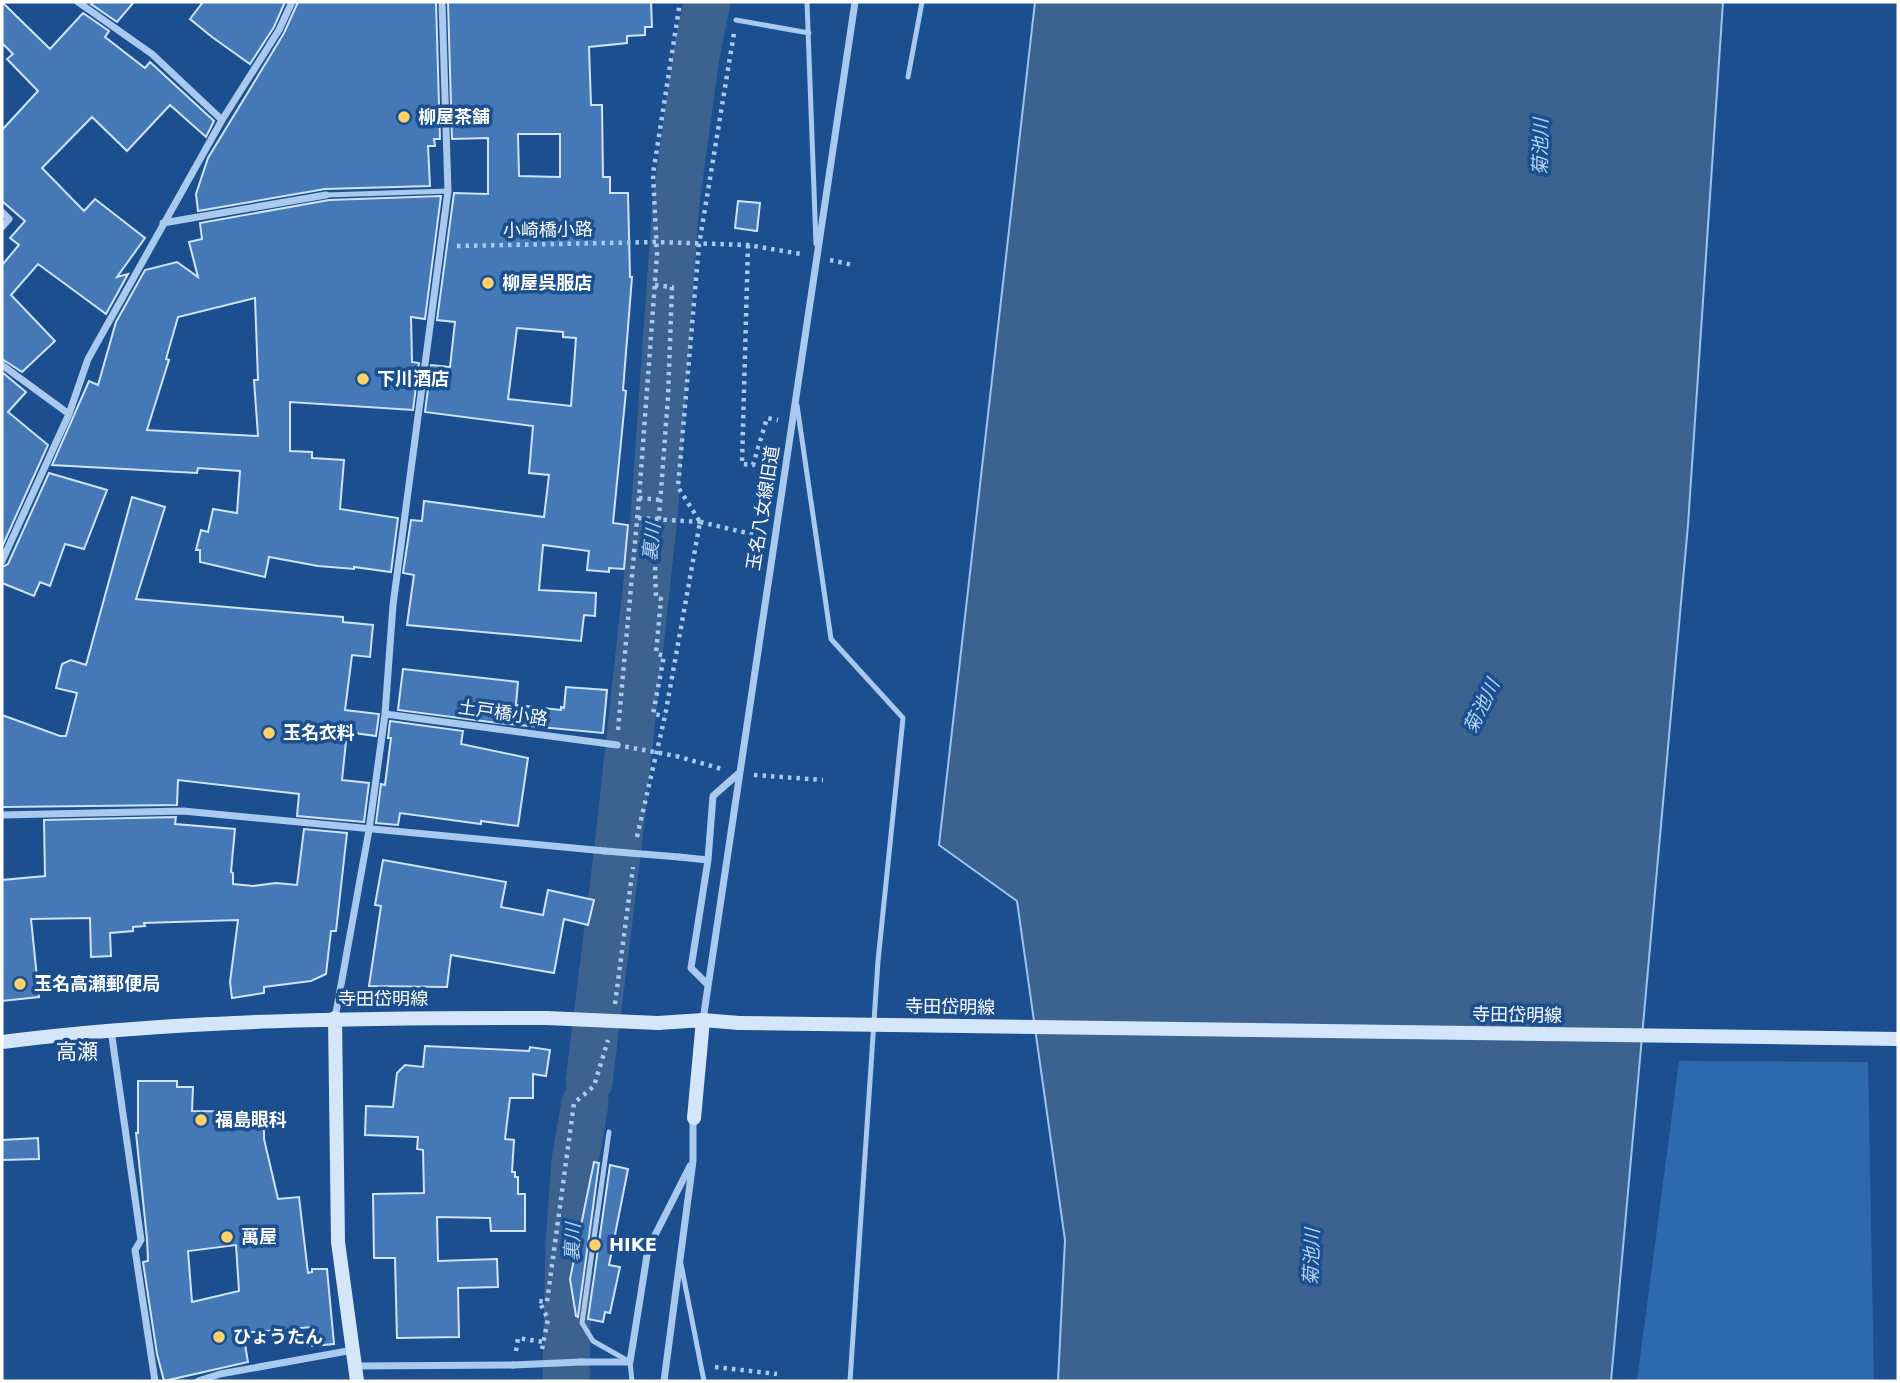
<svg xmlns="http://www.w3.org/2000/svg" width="1900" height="1383" viewBox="0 0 1900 1383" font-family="'DejaVu Sans','Noto Sans JP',sans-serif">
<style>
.green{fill:#2e69ad}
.water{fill:#3c6290;stroke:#9cc4f0;stroke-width:2}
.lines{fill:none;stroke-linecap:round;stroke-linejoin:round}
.river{stroke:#3c6290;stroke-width:47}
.building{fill:#4478b7;stroke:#cfe3fa;stroke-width:2;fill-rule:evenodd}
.path{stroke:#a9c9ee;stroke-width:4.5;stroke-dasharray:3.5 5;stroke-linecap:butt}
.lane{stroke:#a9c9ee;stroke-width:5}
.street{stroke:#a9c9ee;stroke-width:7}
.secondary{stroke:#d6e6fa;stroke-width:14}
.path-bridge{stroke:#a9c9ee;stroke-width:4.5;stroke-dasharray:3.5 5;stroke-linecap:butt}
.street-bridge{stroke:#a9c9ee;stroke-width:7}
.secondary-bridge{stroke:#d6e6fa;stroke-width:14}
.poi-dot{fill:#ffd166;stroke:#1b4f8f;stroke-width:2.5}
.labels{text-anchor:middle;stroke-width:7;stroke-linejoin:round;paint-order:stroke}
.poi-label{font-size:18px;font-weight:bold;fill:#fff;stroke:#1b4f8f;text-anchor:start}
.street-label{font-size:18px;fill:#fff;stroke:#1b4f8f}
.water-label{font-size:19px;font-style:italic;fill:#b5d3f5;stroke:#1b4f8f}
.quarter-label{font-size:21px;fill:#fff;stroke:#1b4f8f}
</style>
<rect width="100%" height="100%" fill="#1b4f8f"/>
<path class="green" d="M 1679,1061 L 1868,1062 L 1874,1381 L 1637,1381 Z"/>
<path class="water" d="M 1035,2 L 1723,2 L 1688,525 L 1611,1381 L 1058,1381 L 1065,1240 L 1017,901 L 939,845 Z"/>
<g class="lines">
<path class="river" d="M 589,1082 L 618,847 L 654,517 L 676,202 L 696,56 L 707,2
M 566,1381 L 569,1243 L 575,1161 L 585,1103"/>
</g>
<path class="building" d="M 2,2 L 50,49 L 83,13 L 109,31 L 105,37 L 145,68 L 150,62 L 214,121 L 206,137 L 170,105 L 127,151 L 92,117 L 42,168 L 84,211 L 95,199 L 145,238 L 117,277 L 128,274 L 106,314 L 38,264 L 11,295 L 55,341 L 22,372 L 2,359 L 2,265 L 19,245 L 10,238 L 25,221 L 2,201 L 2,130 L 38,91 L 7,59 L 13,54 L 2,43 Z
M 93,2 L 134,2 L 117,22 L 91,4 Z
M 203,2 L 285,2 L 274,27 L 250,64 L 212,37 L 190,19 Z
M 298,2 L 436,2 L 440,139 L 434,139 L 435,146 L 428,146 L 430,186 L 325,189 L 198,211 L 196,194 L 208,158 L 284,33 Z
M 448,2 L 651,2 L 652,27 L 645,27 L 645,35 L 627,36 L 627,43 L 589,47 L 591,105 L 602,105 L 603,177 L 610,177 L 610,193 L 628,193 L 630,277 L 632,277 L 623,390 L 626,391 L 613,523 L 628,525 L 624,569 L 609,568 L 609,572 L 587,570 L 589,551 L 543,545 L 539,590 L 596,593 L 595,616 L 584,615 L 581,641 L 407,625 L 414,575 L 403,573 L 411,520 L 422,521 L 424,501 L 544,517 L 549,475 L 529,473 L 533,426 L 425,412 L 431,365 L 450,367 L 455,322 L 437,320 L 454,193 L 488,194 L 488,138 L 452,139 ZM 518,134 L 560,134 L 560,177 L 519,176 ZM 517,328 L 563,332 L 563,337 L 576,338 L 571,406 L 508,399 Z
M 441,196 L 425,319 L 411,317 L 412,362 L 419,363 L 413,410 L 290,402 L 290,451 L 312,452 L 312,458 L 344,460 L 340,509 L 398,518 L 391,572 L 354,567 L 354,569 L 318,566 L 269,557 L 265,577 L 200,562 L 200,550 L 196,550 L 201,530 L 208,532 L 213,509 L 237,513 L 240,471 L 198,468 L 197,473 L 52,465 L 89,381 L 98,385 L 116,322 L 145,270 L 177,262 L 198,277 L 189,242 L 202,239 L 200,223 L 329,200 ZM 255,298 L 258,380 L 254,380 L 258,436 L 147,430 L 169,360 L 166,359 L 178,317 Z
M 738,201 L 760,203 L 757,231 L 735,228 Z
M 2,372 L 26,392 L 8,412 L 48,445 L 2,547 Z
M 49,473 L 107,490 L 84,549 L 65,544 L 50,586 L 40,582 L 34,596 L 2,583 L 2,567 L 8,564 Z
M 132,497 L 165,507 L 136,599 L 343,617 L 343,622 L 373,625 L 370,657 L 352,655 L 345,710 L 379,714 L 376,736 L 347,732 L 342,780 L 369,783 L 364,822 L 297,816 L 299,794 L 178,780 L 177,805 L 2,807 L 2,715 L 60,736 L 66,736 L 77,693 L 56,688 L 62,664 L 71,660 L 86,665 Z
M 403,669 L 518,682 L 516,705 L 561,710 L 561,707 L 564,708 L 566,687 L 607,690 L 603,733 L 498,723 L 398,710 Z
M 390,721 L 463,731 L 461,744 L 528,758 L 518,826 L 481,821 L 481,824 L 400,813 L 398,825 L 376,823 L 381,784 L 385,785 L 391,738 L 388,738 Z
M 176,817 L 175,824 L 235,829 L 231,872 L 233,873 L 233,884 L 253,886 L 276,883 L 297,885 L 304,829 L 347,833 L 336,931 L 331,931 L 326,974 L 311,981 L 264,987 L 264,993 L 232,998 L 230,982 L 238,920 L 144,923 L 145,926 L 133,927 L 133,931 L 110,933 L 111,956 L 91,957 L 90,918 L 31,919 L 39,997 L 2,1001 L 2,880 L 45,876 L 44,820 Z
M 383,860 L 506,882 L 501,907 L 543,915 L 548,890 L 594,900 L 588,925 L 564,919 L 554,973 L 451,955 L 447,987 L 369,986 L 381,906 L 375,905 Z
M 425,1046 L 529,1051 L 530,1047 L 550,1050 L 546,1076 L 533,1074 L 533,1098 L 510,1098 L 505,1139 L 514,1140 L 512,1172 L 515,1172 L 515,1177 L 518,1177 L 518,1194 L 525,1194 L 525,1231 L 491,1231 L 490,1218 L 437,1217 L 438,1261 L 497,1259 L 498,1287 L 458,1288 L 459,1337 L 397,1338 L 395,1258 L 374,1258 L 373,1194 L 424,1193 L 423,1150 L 417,1149 L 418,1137 L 365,1135 L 366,1106 L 393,1107 L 397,1073 L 405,1065 L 423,1067 Z
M 138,1081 L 177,1081 L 177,1087 L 193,1087 L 192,1111 L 264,1112 L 264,1139 L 278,1199 L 299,1197 L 308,1273 L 312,1272 L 312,1269 L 327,1269 L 334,1344 L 312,1346 L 312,1327 L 243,1333 L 248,1362 L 164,1381 L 157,1354 L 143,1262 L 148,1261 L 147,1239 L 136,1133 L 138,1133 ZM 236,1245 L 239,1291 L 192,1302 L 188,1251 Z
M 38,1138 L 39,1159 L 2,1160 L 2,1140 Z
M 594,1162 L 599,1163 L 578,1317 L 576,1316 L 570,1279 Z
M 610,1165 L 628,1169 L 609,1265 L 620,1267 L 610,1313 L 605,1312 L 603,1322 L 588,1319 Z"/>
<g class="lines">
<path class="path" d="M 748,245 L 742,464 L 753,465 L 767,418 L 778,420
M 457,246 L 656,242 L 748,245 L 801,254
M 830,260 L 853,265
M 655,285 L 672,287 L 668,397 L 655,571 L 656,598 L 661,599 L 656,653 L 664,656 L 653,714 L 665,716
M 639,498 L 662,500
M 700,522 L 760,536
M 618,730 L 639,498 L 657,255 L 653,174 L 680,2
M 676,756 L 722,769
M 754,775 L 823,780
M 637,837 L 665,716 L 700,522 L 678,487 L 699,245 L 734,33
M 615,1004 L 633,867
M 542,1349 L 548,1319 L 539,1301 L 547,1302 L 574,1103 L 594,1086 L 608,1040
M 516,1351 L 518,1338 L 543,1342
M 715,1367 L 777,1374"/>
<path class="lane" d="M 807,2 L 816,244
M 736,20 L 809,33
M 908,77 L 922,2
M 326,195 L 448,191
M 797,405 L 831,639 L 903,718 L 878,961 L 850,1381
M 609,1132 L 582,1323 L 593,1341 L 630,1362 L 632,1381
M 681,1264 L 704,1381"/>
<path class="street" d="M 78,2 L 152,54 L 222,120
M 2,212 L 9,219 L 2,227
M 163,223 L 326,195
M 2,365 L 69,414
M 2,561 L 69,414 L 88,359 L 222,120 L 279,30 L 292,2
M 385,714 L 617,745
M 2,815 L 183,811 L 605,851
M 679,857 L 708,860 L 713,796 L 738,774
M 707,984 L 691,968 L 708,860
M 335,1018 L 369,830 L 385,714 L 393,605 L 448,191 L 442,2
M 703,1020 L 855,2
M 111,1030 L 141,1240 L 135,1250 L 155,1381
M 581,1362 L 630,1362 L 648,1249 L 690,1166
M 356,1366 L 513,1365
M 198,1381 L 220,1374 L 353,1350
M 664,1381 L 693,1161 L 693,1118"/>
<path class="secondary" d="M 335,1018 L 338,1242 L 357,1381
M 658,1023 L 703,1020 L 739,1023
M 2,1042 C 182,1019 364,1018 546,1018
M 694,1118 L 703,1020"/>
<path class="path-bridge" d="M 638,518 L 700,522
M 617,745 L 676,756"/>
<path class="street-bridge" d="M 605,851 L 679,857
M 513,1365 L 581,1362"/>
<path class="secondary-bridge" d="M 546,1018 L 658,1023
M 739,1023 L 1898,1039"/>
</g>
<g class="poi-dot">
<circle cx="404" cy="117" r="7"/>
<circle cx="488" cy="283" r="7"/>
<circle cx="363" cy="379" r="7"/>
<circle cx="269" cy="733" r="7"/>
<circle cx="20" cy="984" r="7"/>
<circle cx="201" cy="1120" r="7"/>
<circle cx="227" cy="1237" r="7"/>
<circle cx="595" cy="1245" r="7"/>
<circle cx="219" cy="1337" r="7"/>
</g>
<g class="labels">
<g class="poi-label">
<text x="418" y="123">柳屋茶舗</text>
<text x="502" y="289">柳屋呉服店</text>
<text x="377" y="385">下川酒店</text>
<text x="283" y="739">玉名衣料</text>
<text x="34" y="990">玉名高瀬郵便局</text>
<text x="215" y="1126">福島眼科</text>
<text x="241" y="1243">萬屋</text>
<text x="609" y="1251">HIKE</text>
<text x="233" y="1343">ひょうたん</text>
</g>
<g class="street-label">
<text transform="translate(548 230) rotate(-1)" y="6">小崎橋小路</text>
<text transform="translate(763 508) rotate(-81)" y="6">玉名八女線旧道</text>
<text transform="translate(503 713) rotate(8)" y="6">土戸橋小路</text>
<text x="383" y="1005">寺田岱明線</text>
<text transform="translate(950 1007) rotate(1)" y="6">寺田岱明線</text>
<text transform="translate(1517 1015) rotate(1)" y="6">寺田岱明線</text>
</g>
<g class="water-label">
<text transform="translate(1540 147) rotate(-89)" y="7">菊池川</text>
<text transform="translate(651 542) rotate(-84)" y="7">裏川</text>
<text transform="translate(1481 706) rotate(-64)" y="7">菊池川</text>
<text transform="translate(572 1242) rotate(-88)" y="7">裏川</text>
<text transform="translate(1311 1257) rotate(-88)" y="7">菊池川</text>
</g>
<g class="quarter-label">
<text x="77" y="1059">高瀬</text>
</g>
</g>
<rect width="1900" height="1383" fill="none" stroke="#ffffff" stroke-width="7"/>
</svg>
